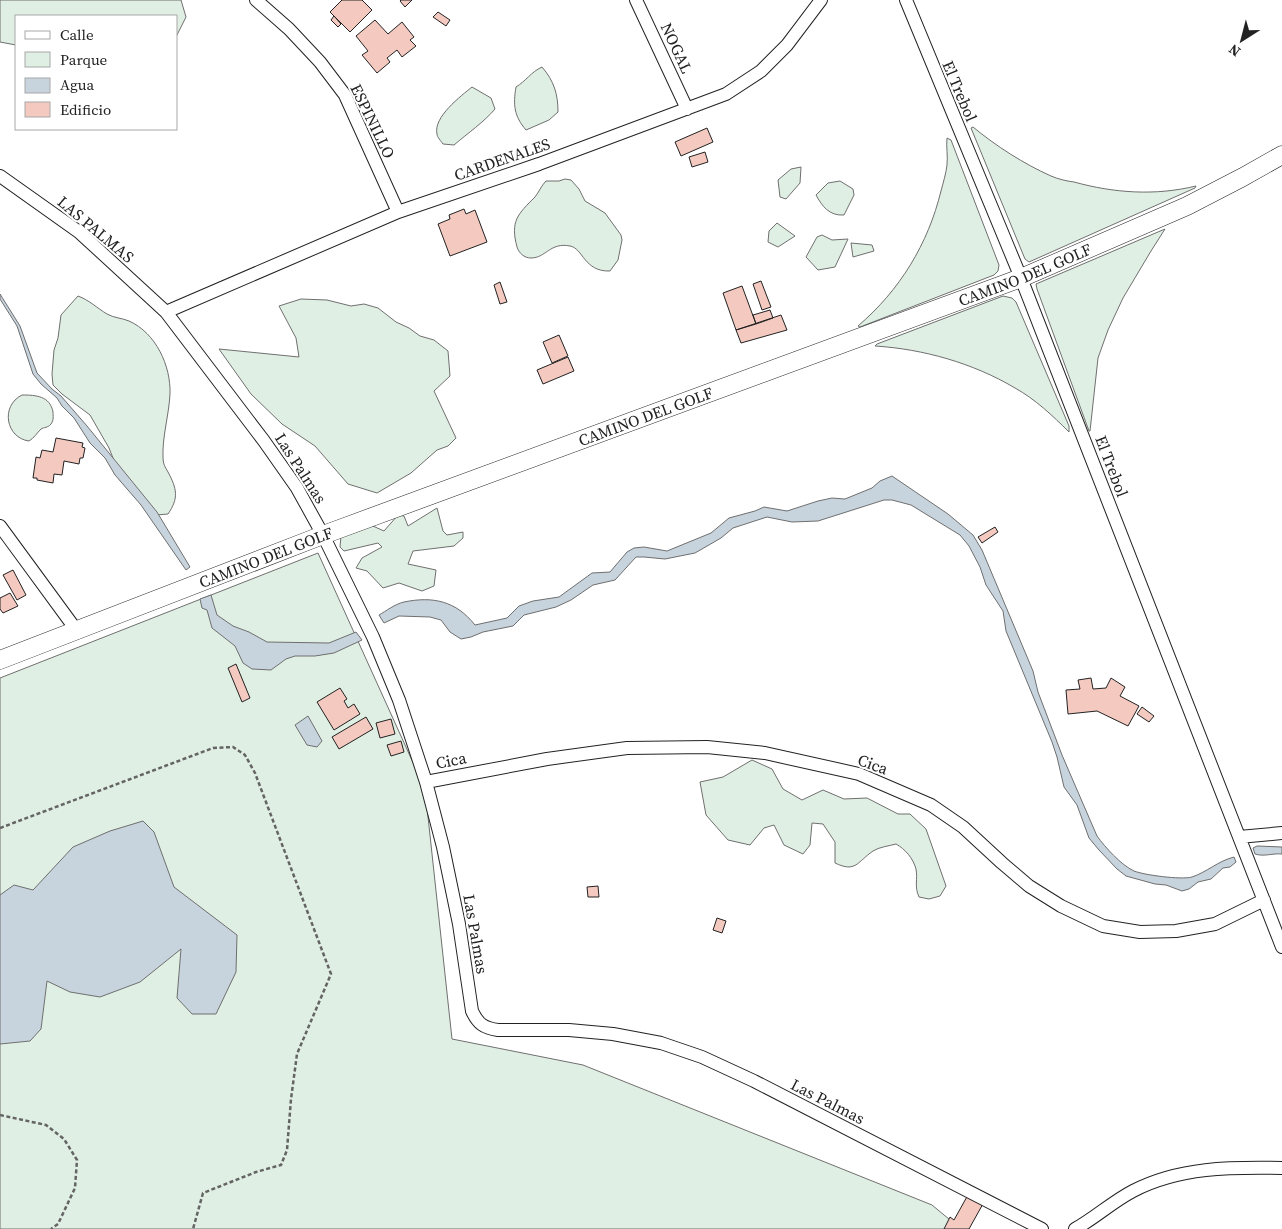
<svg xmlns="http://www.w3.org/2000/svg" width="1282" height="1229" viewBox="0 0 1282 1229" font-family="'Source Serif 4',serif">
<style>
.green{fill:#e0efe3;stroke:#6f6f6f}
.water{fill:#c7d3dd;stroke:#6f6f6f}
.building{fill:#f3c9c0;stroke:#222}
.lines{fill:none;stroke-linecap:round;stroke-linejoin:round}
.street-casing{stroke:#222;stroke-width:14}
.secondary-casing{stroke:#222;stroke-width:19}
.path{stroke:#646464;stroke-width:2.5;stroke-dasharray:4 2.5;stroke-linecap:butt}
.street{stroke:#fff;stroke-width:12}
.secondary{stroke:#fff;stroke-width:18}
.labels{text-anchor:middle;stroke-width:4;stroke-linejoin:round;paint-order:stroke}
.street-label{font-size:16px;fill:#222;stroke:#fff}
</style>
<rect width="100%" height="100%" fill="#fff"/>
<path class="green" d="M 0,0 L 181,0 L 186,17 L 176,37 L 176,16 L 16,16 L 16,45 L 0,42 Z
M 542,67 C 554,81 558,94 558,112 L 549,120 L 526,130 C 514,116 513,105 516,87 C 526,81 531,72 542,67 Z
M 472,87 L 491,98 L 495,109 C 484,122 468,133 454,145 L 443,144 C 441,141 437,137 437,134 C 433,117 461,96 472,87 Z
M 973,127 C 996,146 1024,164 1051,176 C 1058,179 1066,181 1074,182 C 1114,193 1155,196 1196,186 L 1195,188 L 1029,262 L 1025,259 L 971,128 Z
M 947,138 L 951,140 L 999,265 L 998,271 L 994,275 L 860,327 L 858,326 C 900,290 928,244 941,191 C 943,183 946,174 947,165 C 948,156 946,147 947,138 Z
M 801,167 L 800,183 L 786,199 L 780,197 L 778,180 L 791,169 Z
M 565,179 L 571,180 L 579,189 L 585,201 L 605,213 L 621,235 L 622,240 L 618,260 L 610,271 C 584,272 583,248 570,246 C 550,242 546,258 531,258 C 524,258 519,253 517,247 C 510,221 518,214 535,197 C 539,192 541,186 546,181 L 559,181 Z
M 840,181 L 853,189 L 854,195 L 844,215 C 829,216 822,206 816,195 L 828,183 Z
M 777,223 L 795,236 L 778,247 L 768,242 L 769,231 Z
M 1165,229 L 1151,251 L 1123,298 L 1108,330 L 1098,358 L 1090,431 L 1089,431 L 1037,289 L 1036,284 Z
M 822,235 L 832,240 L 848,239 L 835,267 L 818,270 L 806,257 L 817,237 Z
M 851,243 L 872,245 L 874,251 L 853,257 Z
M 78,296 C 89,300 97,308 107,314 C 114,318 122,318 129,321 C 156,333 171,366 170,394 C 169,415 162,437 163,458 C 163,464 165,467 168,472 C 177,489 179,498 168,514 L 156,515 L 122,483 L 114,470 L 113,458 L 109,448 L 90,415 L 62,394 L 53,385 L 52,374 L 54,350 L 58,338 L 61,315 Z
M 1003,296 L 1012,298 L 1016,302 L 1069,426 L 1069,432 C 1053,416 1035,399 1015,388 C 973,363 923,349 875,346 L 877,344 Z
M 301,299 L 327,300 L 351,306 L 364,304 L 378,308 L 396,322 L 409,328 L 420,336 L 434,340 L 448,351 L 450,376 L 434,391 L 456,438 L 448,446 L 437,450 L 411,473 L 377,493 L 348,484 L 315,446 L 282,424 L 251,394 L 219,349 L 299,357 L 296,338 L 279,306 Z
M 22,395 C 36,395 50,396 53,412 C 53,416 54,420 51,424 C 48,428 44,427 41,429 C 37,433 34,438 29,441 C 6,438 0,406 22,395 Z
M 437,508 L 443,531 L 447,535 L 463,532 L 463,538 L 454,546 L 413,551 L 408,564 L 436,570 L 434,586 L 422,591 L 399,583 L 383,588 L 367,571 L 356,568 L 362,558 L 382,547 L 378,543 L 344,551 L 340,547 L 341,536 L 364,522 L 384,531 L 398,515 L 404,516 L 408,526 Z
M 318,553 L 425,789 L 452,1039 L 583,1065 L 932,1205 L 961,1229 L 0,1229 L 0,678 Z
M 752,760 L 772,769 L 783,789 L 802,800 L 823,790 L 844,799 L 867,798 L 898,814 L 910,814 L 926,829 L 946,886 L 940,896 L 929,899 L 919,897 C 914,886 918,880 916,869 C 913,858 905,849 896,844 C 889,846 879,847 873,851 C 857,862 856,873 835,863 L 835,842 L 823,824 L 812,823 L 810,845 L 803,854 L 784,845 L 774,825 L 764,828 L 750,845 L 728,840 L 706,815 L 700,782 L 723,777 Z"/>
<path class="water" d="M 0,294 L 20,326 L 37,373 L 52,389 L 61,396 L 87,426 L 157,512 L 190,567 L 186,570 L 141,505 L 115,475 L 105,458 L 90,443 L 74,418 L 62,406 L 57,398 L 41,384 L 33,374 L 17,326 L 0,299 Z
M 892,476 L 948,514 L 973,535 L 982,550 L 1033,671 L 1038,692 L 1062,755 L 1097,836 C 1105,847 1121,865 1134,871 C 1144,875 1181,880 1192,877 C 1207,872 1218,861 1234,857 L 1236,862 L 1230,867 L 1223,868 L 1211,879 L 1198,882 L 1189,889 L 1182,891 L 1166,885 L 1155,884 L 1126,876 L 1117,869 L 1099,850 L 1089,838 L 1077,805 L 1064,787 L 1057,757 L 1052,742 L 1006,631 L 1003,611 L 986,585 L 980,567 L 969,546 L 960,535 L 911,505 L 892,500 L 884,500 L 818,521 L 792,522 L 767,517 L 733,528 L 721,538 L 695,553 L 665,559 L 644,557 L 636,557 L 615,580 L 593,585 L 571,600 L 556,607 L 524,615 L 513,626 L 483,632 L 471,637 L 461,639 L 450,632 L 441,620 L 430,617 L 399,616 L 384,623 L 379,615 C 386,611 395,604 404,602 C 433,596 456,601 475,625 L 507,618 L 519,606 L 533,601 L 559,597 L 592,573 L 610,572 L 627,552 L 634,548 L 644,547 L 667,551 L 711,533 L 729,518 L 755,511 L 764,507 L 787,511 L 818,501 L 832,498 L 845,499 L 872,488 L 880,481 Z
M 211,595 L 217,615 L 233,626 L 249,632 L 267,642 L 329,643 L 356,632 L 362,640 L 334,653 L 315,656 L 295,656 L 286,659 L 271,670 L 252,669 L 243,663 L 235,646 L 212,628 L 207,610 L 202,608 L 200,599 Z
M 308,716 L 322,741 L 317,747 L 307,745 L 295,725 Z
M 143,821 L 154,832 L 174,887 L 237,935 L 236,972 L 216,1014 L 192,1014 L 177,998 L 181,949 L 140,982 L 100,997 L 70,992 L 47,981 L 41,1029 L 30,1041 L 0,1044 L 0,895 L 14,885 L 33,890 L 73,847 L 110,831 Z
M 1257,846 L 1282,847 L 1282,854 C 1273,853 1264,857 1255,854 L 1253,848 Z"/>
<path class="building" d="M 342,0 L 362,0 L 372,10 L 350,32 L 330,12 Z
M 401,0 L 412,0 L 405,7 L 400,1 Z
M 438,12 L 450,20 L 446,26 L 433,17 Z
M 334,16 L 341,24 L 338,27 L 331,20 Z
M 375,20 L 388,34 L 402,22 L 414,37 L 410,40 L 416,46 L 402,57 L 397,50 L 387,58 L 390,62 L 377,73 L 362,55 L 368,51 L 356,36 Z
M 707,128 L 713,142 L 681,156 L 675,142 Z
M 705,152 L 708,162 L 692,167 L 689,157 Z
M 464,209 L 466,214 L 475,210 L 487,242 L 450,256 L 438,224 L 450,219 L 449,215 Z
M 761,281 L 771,307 L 762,310 L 753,284 Z
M 500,282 L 507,302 L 500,304 L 494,285 Z
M 742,286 L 756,324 L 736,330 L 723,293 Z
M 770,310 L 773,318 L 756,324 L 753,315 Z
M 781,315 L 787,330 L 741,343 L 736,330 Z
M 559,335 L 568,356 L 552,363 L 543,342 Z
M 568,357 L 574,371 L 543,384 L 537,370 Z
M 56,438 L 83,443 L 82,447 L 85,448 L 83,458 L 80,458 L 79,464 L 64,461 L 62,475 L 54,474 L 53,483 L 37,480 L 37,478 L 33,478 L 36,457 L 40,458 L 42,450 L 53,452 Z
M 995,527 L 998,532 L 982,543 L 978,537 Z
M 13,570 L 26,595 L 17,600 L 3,575 Z
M 10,593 L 18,606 L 3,613 L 0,609 L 0,598 Z
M 236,664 L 250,698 L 242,702 L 228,668 Z
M 1091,678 L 1093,689 L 1106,688 L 1111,678 L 1125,687 L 1120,696 L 1139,706 L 1128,726 L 1097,711 L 1068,714 L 1066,690 L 1080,689 L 1078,680 Z
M 340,688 L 347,699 L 344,701 L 348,708 L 354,704 L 360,714 L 334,730 L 317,702 Z
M 1142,707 L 1154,716 L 1149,722 L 1137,714 Z
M 366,717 L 373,729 L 339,749 L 332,737 Z
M 391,719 L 395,734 L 380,738 L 376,723 Z
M 401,741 L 404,752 L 391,756 L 387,745 Z
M 598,886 L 599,897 L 588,897 L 587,887 Z
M 717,918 L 726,921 L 722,933 L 713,930 Z
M 969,1193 L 984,1202 L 969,1229 L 944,1229 L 950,1217 L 954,1220 Z"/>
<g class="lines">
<g class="street-casing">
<path id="street" d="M 256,0 L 289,29 L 320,62 L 345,95 L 398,212
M 636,0 L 687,109
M 906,0 L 1021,278 L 1282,947
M 0,176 L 79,232 L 166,312 L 264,441 L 297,488 L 323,535 L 373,637 L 399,700 L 426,782 L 443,847 L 459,924 L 472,1011 C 478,1024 484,1028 498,1030 L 569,1030 L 613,1034 L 661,1043 L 702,1057 L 754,1081 L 1042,1229
M 166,312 L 398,212 L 539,164 L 726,94 L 761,71 L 787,45 L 821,0
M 0,526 L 77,631
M 426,782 L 547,759 L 627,748 L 707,747 L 765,753 L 859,774 L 931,805 L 963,827 L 1002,863 L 1029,886 L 1061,906 L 1103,926 L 1140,932 L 1176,931 L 1215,924 L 1264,900
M 1239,837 L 1282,833
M 1075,1229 C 1095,1218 1112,1202 1133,1191 C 1179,1167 1231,1167 1282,1168"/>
</g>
<g class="secondary-casing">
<g id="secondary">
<path id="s1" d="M 0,660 L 323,535 L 1021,278 L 1187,206 L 1243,177 L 1282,155"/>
</g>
</g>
<path class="path" d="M 0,828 L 213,748 L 233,747 L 245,755 L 255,773 L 331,974 L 297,1054 L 291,1099 L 287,1150 L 281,1165 L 256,1172 L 203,1193 L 193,1229
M 0,1115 L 46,1125 L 64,1139 L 77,1160 L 75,1188 L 58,1224 L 51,1229"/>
<use href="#street" class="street"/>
<use href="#secondary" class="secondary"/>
</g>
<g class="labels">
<g class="street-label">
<text transform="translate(677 48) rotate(65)" y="6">NOGAL</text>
<text transform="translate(960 91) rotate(67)" y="6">El Trebol</text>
<text transform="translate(373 121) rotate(64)" y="6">ESPINILLO</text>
<text transform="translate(502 159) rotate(-19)" y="6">CARDENALES</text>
<text transform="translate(96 229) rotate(40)" y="6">LAS PALMAS</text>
<text dy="6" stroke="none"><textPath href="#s1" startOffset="1095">CAMINO DEL GOLF</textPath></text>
<text dy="6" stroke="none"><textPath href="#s1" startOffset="690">CAMINO DEL GOLF</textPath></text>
<text transform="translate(1112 466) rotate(69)" y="6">El Trebol</text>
<text transform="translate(301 468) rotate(57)" y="6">Las Palmas</text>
<text dy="6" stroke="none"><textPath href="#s1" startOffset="285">CAMINO DEL GOLF</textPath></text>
<text transform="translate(451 760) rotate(-11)" y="6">Cica</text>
<text transform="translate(873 764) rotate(20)" y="6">Cica</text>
<text transform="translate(476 934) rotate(80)" y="6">Las Palmas</text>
<text transform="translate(828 1101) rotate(27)" y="6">Las Palmas</text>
</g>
</g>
<rect x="15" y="15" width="162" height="115" fill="#ffffff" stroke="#a7a7a7"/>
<rect x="25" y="31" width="25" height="8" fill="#ffffff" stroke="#a7a7a7"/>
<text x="60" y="40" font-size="15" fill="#222222">Calle</text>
<rect x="25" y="52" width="25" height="15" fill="#e0efe3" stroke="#a7a7a7"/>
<text x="60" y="65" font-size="15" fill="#222222">Parque</text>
<rect x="25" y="78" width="25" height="15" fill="#c7d3dd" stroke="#a7a7a7"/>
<text x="60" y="90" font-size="15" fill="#222222">Agua</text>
<rect x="25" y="102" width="25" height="15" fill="#f3c9c0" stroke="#a7a7a7"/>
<text x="60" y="115" font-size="15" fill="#222222">Edificio</text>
<g transform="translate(1242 40) rotate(216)" stroke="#ffffff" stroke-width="4" paint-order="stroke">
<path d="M0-4L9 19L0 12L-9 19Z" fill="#222222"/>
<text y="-8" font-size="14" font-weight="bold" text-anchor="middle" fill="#222222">N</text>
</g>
</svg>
